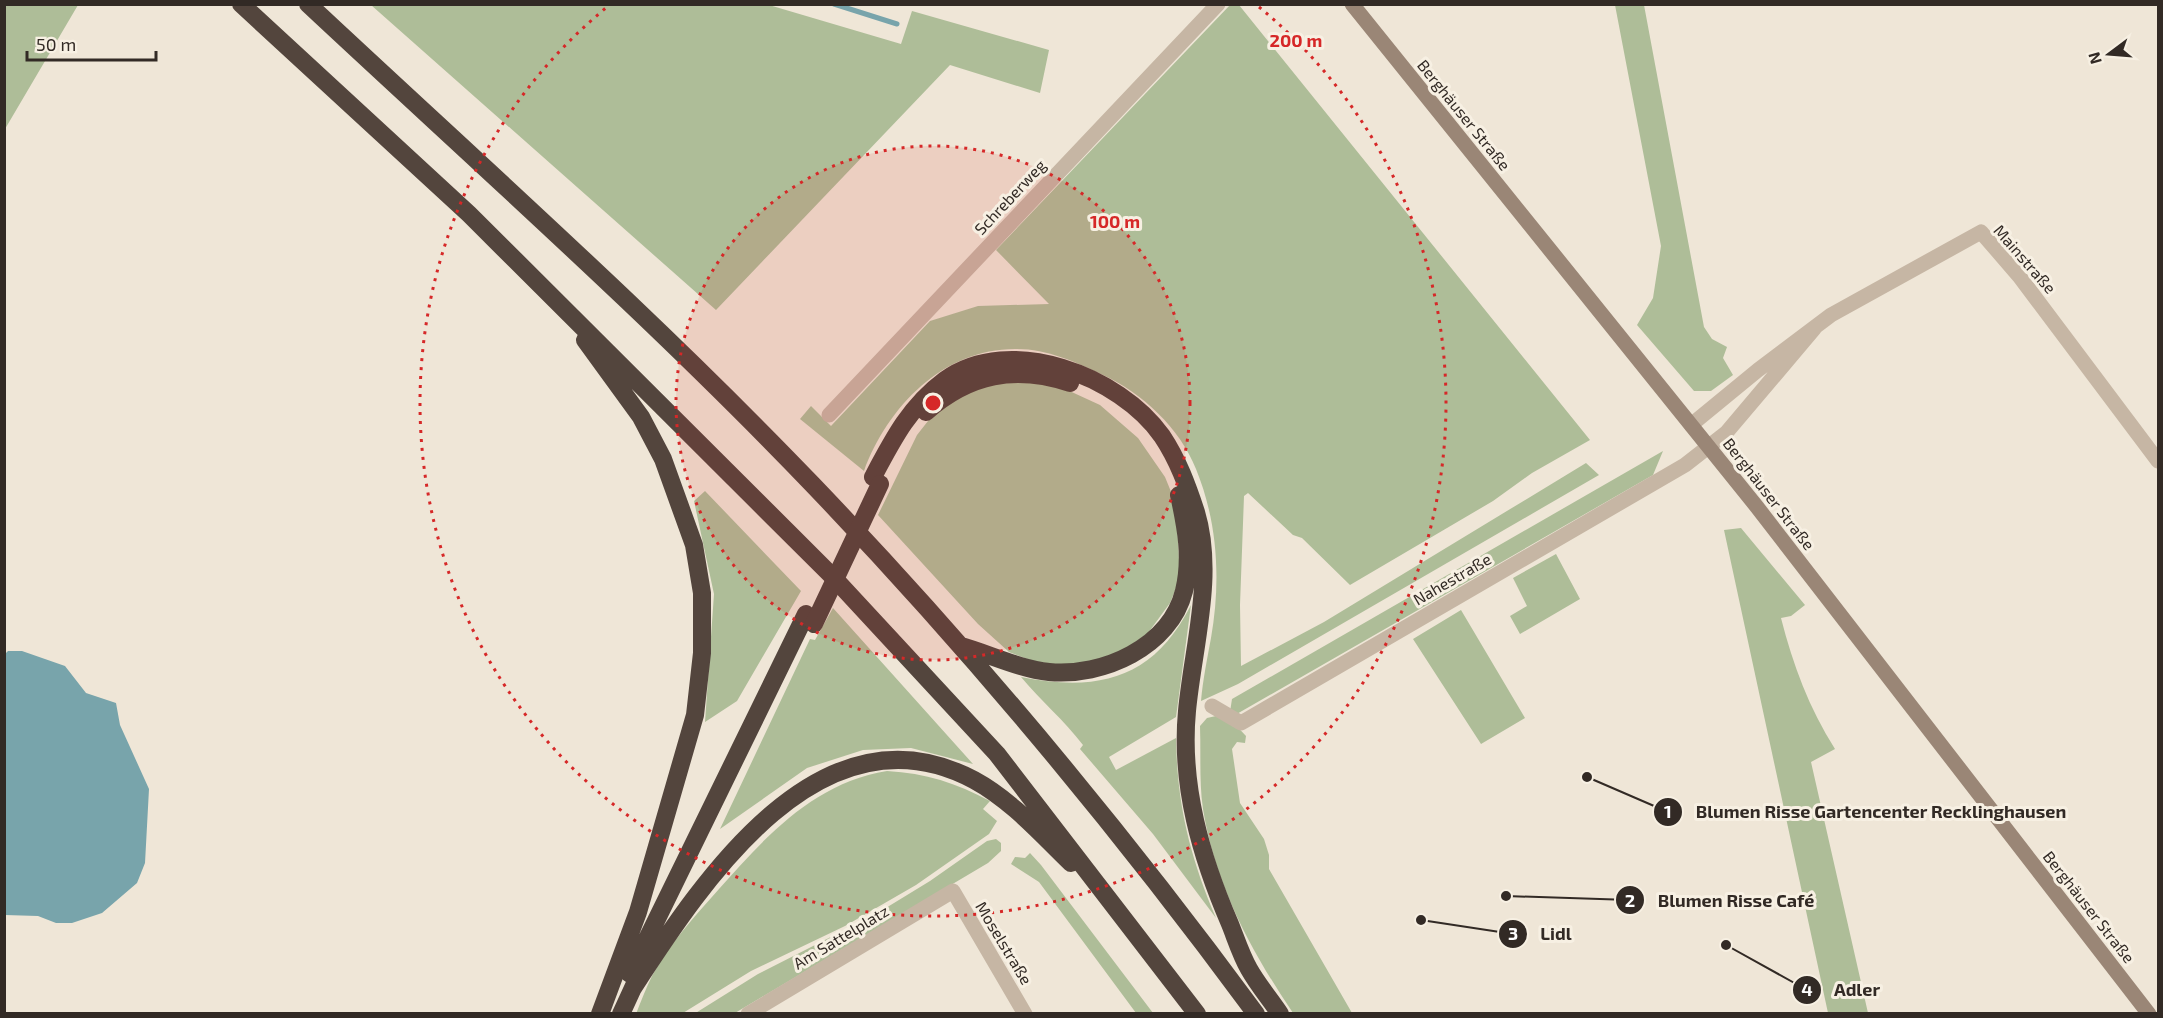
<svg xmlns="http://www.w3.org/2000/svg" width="2163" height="1018" viewBox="0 0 2163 1018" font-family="'Exo 2',sans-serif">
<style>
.green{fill:#aebd98}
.water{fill:#78a4ab}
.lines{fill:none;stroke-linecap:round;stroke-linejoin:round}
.stream{stroke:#78a4ab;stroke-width:5}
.street{stroke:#c6b6a4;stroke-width:15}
.secondary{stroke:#9a8676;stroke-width:15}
.highway{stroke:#53453d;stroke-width:18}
.highway-bridge{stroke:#53453d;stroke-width:18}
.ring{fill:none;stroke:#d62828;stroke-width:3;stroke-dasharray:3 6}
.labels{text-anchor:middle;stroke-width:6;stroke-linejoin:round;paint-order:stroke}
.street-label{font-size:16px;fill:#322a25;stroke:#f7f0e3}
.centre{fill:#d62828;stroke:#f7f0e3;stroke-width:3}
.ring-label{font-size:18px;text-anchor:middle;font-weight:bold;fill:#d62828;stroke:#f7f0e3;stroke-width:6;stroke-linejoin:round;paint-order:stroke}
.leader{fill:none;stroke:#322a25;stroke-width:2}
.callout-dot{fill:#322a25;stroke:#f7f0e3;stroke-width:2}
.mark-label{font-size:18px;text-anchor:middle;font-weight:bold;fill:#fff}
.callout-label{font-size:18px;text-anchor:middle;font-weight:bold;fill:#322a25;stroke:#f7f0e3;stroke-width:6;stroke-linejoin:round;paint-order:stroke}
</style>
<rect width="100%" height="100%" fill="#efe6d7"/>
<path class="green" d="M 5,4 L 78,5 L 5,129 L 4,5 Z
M 371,5 L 769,5 L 901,44 L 912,11 L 1049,50 L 1040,93 L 950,65 L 716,310 Z
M 1230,5 L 1239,5 L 1590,440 L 1532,473 L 1493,501 L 1350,585 L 1302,538 L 1293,535 L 1248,493 L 1244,496 L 1240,605 L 1241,666 L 1324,622 L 1586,463 L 1599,475 L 1238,684 L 1201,701 C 1203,679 1207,660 1211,638 C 1221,581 1218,523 1196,469 C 1180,428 1142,393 1103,375 C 1076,362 1047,349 1017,349 C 944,348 888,406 864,471 L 800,419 L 811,406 L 831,426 L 930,321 L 978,306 L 1049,304 L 996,250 Z
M 1615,5 L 1644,5 L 1704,327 L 1712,339 L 1727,347 L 1723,358 L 1733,375 L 1711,391 L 1694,391 L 1637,325 L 1653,298 L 1661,246 Z
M 1022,380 L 1063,388 L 1100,405 L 1138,438 L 1165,477 L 1176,504 L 1180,578 L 1170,603 L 1148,633 L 1113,658 L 1065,666 L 1033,661 L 1009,652 L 978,624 L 878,515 L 917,435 L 928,421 L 942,408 L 980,386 Z
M 1663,451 L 1653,475 L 1235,715 L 1230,712 L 1232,699 Z
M 705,491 L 801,591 L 737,701 L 705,722 L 714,594 L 694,501 Z
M 1741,528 L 1805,605 L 1791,616 L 1781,618 C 1793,665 1809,708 1835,749 L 1811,762 L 1868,1013 L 1828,1013 L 1724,530 Z
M 1556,554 L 1580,599 L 1520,634 L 1510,616 L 1527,606 L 1513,578 Z
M 1191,605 L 1176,717 L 1109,757 L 1116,770 L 1176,738 C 1177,805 1190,857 1216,918 L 1153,834 L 1080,749 L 1083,745 C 1064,720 1041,701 1021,677 C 1098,692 1153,680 1191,605 Z
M 833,608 L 973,764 L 911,748 L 863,750 L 807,768 L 720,829 L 810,639 L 815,640 Z
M 1461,610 L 1525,718 L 1481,744 L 1413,639 Z
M 1216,716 L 1231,720 L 1246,736 L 1245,743 L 1237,742 L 1232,749 L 1240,803 L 1264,839 L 1269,855 L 1269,869 L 1352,1013 L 1293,1013 C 1251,951 1215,884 1203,809 C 1199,782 1201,753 1200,726 L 1207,718 Z
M 887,771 C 926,773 956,783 990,801 L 983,809 L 997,821 L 989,834 L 916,885 L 845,926 L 751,971 L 683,1013 L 636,1014 C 641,1001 646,988 652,976 C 669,944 695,916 719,889 C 766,836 814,783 887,771 Z
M 996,839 L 1001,843 L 1001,851 L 988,863 L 735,1013 L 694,1014 L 758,974 L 876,914 L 930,881 L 987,841 Z
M 1030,853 L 1041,865 L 1153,1013 L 1136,1013 L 1039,882 L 1011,864 L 1015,857 L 1025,858 Z"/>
<path class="water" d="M 8,651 L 22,651 L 65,666 L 86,693 L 116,703 L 120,725 L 149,789 L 145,863 L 137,883 L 102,913 L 72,923 L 56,923 L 38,916 L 5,915 L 4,655 Z"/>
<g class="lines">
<path class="stream" d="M 834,4 L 897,24"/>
<path class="street" d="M 829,415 L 1218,4
M 1691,425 L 1758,370 L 1831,315 L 1981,232 L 2019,276 L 2158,461
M 1212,706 L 1241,723 L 1685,465 L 1726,433 L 1814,329
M 748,1014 L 953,891 L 1025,1014"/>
<path class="secondary" d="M 1352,4 L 1757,507 L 2149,1014"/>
<path class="highway" d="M 241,4 L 469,214 L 834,578 L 997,754 L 1197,1014
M 308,4 C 478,163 652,317 813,485 C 972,651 1119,828 1256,1014
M 585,340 L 641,417 L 663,459 L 694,545 L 702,593 L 702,653 L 695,715 L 638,912 L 600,1014
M 926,412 C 969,374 1015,365 1070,383
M 873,477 C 893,439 910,406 945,380 C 1010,333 1120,376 1162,436 C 1178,460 1187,485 1196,512 C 1215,575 1193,647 1187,711 C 1180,785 1201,857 1230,924 C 1236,939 1241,955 1249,969 C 1258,985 1270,999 1280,1014
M 961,646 C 989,654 1020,669 1049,672 C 1103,677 1170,647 1184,591 C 1192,558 1186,527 1179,495
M 630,974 L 806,614
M 633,988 C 703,880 822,699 974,780 C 1011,800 1041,834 1071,863
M 621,1014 L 638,977"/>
<path class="highway-bridge" d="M 814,624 L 880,484"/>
</g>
<circle cx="933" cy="403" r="257" fill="#d62828" fill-opacity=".12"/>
<g class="ring">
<circle cx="933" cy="403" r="257"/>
<path d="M1259 7A513 513 0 1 1 607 7"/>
</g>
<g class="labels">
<g class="street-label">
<text transform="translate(1464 115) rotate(51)" y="6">Berghäuser Straße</text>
<text transform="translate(1010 197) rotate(-47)" y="6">Schreberweg</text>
<text transform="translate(2025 259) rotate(49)" y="6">Mainstraße</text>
<text transform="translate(1769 494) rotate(52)" y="6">Berghäuser Straße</text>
<text transform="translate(1452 579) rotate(-30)" y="6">Nahestraße</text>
<text transform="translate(2089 907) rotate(52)" y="6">Berghäuser Straße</text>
<text transform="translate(841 937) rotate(-31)" y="6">Am Sattelplatz</text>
<text transform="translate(1004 943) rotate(59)" y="6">Moselstraße</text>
</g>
</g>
<circle cx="933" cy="403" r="9" class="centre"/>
<g class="ring-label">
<text x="1296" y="47">200 m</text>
<text x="1115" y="228">100 m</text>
</g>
<path class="leader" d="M1587 777L1668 812M1506 896L1630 900M1421 920L1513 934M1726 945L1807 990"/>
<g class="callout-dot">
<circle cx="1587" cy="777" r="6"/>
<circle cx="1506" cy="896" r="6"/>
<circle cx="1421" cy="920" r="6"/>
<circle cx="1726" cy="945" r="6"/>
<circle cx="1668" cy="812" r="15"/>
<circle cx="1630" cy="900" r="15"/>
<circle cx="1513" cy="934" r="15"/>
<circle cx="1807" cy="990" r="15"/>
</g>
<g class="mark-label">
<text x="1668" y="818">1</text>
<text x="1630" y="907">2</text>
<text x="1513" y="940">3</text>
<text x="1807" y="996">4</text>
</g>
<g class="callout-label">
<text x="1881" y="818">Blumen Risse Gartencenter Recklinghausen</text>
<text x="1736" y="907">Blumen Risse Café</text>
<text x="1556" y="940">Lidl</text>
<text x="1857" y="996">Adler</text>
</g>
<rect width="2163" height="1018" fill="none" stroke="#322a25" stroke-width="12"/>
<g transform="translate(2109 54) rotate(254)" stroke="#f7f0e3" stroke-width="4.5" paint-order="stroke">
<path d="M0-4.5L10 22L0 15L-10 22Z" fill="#322a25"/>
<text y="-9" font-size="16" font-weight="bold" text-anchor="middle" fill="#322a25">N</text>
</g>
<path d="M27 51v9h129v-9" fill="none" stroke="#322a25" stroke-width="3"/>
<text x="36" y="51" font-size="18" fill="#322a25" stroke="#f7f0e3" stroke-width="4.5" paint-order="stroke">50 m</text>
</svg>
